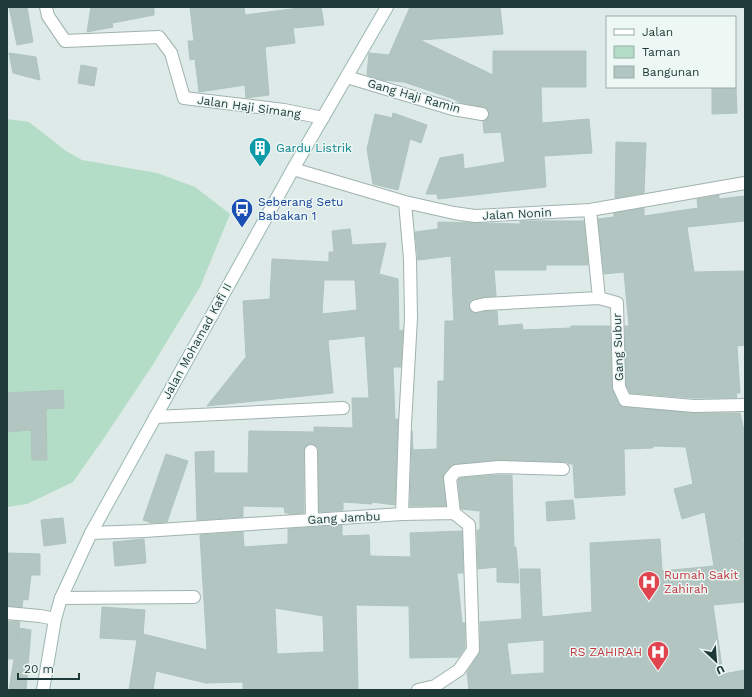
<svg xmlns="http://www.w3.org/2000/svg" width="752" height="697" viewBox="0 0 752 697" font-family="'Work Sans',sans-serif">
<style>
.green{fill:#b3ddc6}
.building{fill:#b2c5c0;stroke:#afc4bf;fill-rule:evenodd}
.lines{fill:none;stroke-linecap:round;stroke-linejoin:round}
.street-casing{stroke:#a0b2af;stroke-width:14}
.secondary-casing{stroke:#9bb7b2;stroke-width:14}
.street{stroke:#fff;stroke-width:12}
.secondary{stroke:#fff;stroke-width:12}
.labels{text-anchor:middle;stroke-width:3;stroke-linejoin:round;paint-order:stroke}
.street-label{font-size:12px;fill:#1e3a38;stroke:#edf7f4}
.culture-label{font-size:12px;fill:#0d838f;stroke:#edf7f4;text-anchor:start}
.transit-label{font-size:12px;fill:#164399;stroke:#edf7f4;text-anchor:start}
.health-label{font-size:12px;fill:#be3a42;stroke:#edf7f4;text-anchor:start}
</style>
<rect width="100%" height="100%" fill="#ddeae7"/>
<path class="green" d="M 7,119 L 29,122 L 66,151 L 82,160 L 157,173 L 195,187 L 230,214 L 200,287 L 152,366 L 104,438 L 73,482 L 27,504 L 7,507 Z"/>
<path class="building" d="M 9,7 L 27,7 L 33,42 L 17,45 Z
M 91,7 L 154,7 L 154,15 L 112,23 L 113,27 L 87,32 Z
M 190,7 L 244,7 L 245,15 L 307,7 L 321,7 L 324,25 L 293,28 L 295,43 L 265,47 L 269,95 L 246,98 L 245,85 L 199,92 L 195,59 L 190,60 L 188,41 L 194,41 Z
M 410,7 L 500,7 L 503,34 L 420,40 L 493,75 L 493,51 L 586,51 L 586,87 L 541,87 L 542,123 L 589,119 L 592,153 L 544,156 L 546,187 L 438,199 L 437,194 L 426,194 L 440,158 L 463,154 L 464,169 L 505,162 L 501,132 L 484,133 L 483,121 L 487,119 L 489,115 L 489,111 L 486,108 L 483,107 L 462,103 L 451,98 L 404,82 L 382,80 L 367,75 L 369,53 L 389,55 Z
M 9,53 L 36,57 L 40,80 L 13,73 Z
M 81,65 L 97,68 L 94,86 L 78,83 Z
M 712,87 L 736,87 L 737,113 L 712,114 Z
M 393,113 L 427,125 L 421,143 L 410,139 L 398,190 L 373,184 L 367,149 L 375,114 L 392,118 Z
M 616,142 L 646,143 L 644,193 L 615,198 Z
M 719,195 L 719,199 L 745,196 L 745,221 L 687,227 L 694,272 L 745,271 L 745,345 L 737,346 L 740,393 L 736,393 L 737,398 L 694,398 L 630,393 L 626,385 L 625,326 L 629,326 L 624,272 L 604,274 L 598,219 L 614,217 L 614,213 L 644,208 L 644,216 L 698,208 L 697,199 Z
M 520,221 L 584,221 L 588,265 L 546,265 L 546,270 L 494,270 L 496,296 L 483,297 L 471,300 L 469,303 L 469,307 L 471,311 L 473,313 L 477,313 L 486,311 L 497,311 L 498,326 L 522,324 L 523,330 L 571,328 L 571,326 L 610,326 L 612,387 L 618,403 L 621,406 L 624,407 L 693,413 L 740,413 L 745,435 L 745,538 L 743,538 L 745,566 L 745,602 L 713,605 L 723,674 L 745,670 L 745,690 L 469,690 L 467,672 L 479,654 L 480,650 L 480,622 L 522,619 L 520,569 L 540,569 L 542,617 L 592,612 L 590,543 L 660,539 L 662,571 L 714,566 L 705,512 L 682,519 L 674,489 L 693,484 L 686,447 L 653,446 L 653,448 L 624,449 L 625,495 L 575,498 L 573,464 L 569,464 L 567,462 L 563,462 L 498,460 L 455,464 L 451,466 L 443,476 L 446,506 L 410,506 L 412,431 L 413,450 L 437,449 L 438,381 L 444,381 L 445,321 L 454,321 L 451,256 L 418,260 L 415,232 L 438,229 L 438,222 L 520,224 ZM 544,640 L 544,673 L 511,675 L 507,643 Z
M 350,229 L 352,245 L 386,243 L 379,274 L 398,279 L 399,331 L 403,330 L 401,367 L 393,367 L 395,420 L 398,419 L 395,505 L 372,502 L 372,504 L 343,502 L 343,510 L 319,512 L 318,451 L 318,448 L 315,445 L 310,444 L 307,445 L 305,447 L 304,451 L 304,513 L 289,514 L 289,513 L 285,513 L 284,507 L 243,506 L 243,517 L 197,520 L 195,452 L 214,451 L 214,473 L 248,473 L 249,431 L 314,432 L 314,427 L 353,428 L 352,398 L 369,398 L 365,336 L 328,340 L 333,393 L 207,406 L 246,357 L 243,301 L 270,299 L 272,259 L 329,262 L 329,252 L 334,252 L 332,231 ZM 324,280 L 355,280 L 357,310 L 322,314 Z
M 63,390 L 64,408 L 46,409 L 47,460 L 32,460 L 31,430 L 7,432 L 7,393 Z
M 166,454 L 188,461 L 167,522 L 152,523 L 143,520 Z
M 499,475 L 512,475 L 514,547 L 516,547 L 519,583 L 497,582 L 497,567 L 478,569 L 477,530 L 480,530 L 480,511 L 461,509 L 458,480 L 460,478 Z
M 573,500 L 575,519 L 547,521 L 546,502 Z
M 63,518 L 66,543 L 44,546 L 41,520 Z
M 342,525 L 342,536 L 369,535 L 370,556 L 411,557 L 410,533 L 462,531 L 463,573 L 457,573 L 462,623 L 465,623 L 465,648 L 459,657 L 410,658 L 409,606 L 356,605 L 358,690 L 243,690 L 243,682 L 206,683 L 156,671 L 153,690 L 129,690 L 137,640 L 100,638 L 102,607 L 145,610 L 143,634 L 207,650 L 200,535 L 243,532 L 244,547 L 288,544 L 288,529 ZM 275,608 L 323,616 L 324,652 L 277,654 Z
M 144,539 L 146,563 L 115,566 L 113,542 Z
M 7,553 L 40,554 L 40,575 L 31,575 L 28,600 L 23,599 L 22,607 L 7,606 Z
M 7,621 L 20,622 L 17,639 L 19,628 L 31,630 L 26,690 L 9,690 L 14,659 L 7,659 Z"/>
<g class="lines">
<g class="street-casing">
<path id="street" d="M 46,7 L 48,16 L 65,41 L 159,37 L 171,53 L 184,98 L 284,110 L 323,118
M 347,77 L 453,109 L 482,114
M 293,169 L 405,202 L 454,213 L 475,216 L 590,210 L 745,183
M 590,210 L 599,298
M 476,306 L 485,304 L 599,298 L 617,303 L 619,387 L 625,400 L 694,406 L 745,405
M 155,417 L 343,408
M 311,451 L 312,520
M 454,513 L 450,478 L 456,471 L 499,467 L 563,469
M 402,514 L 405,424 L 411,318 L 410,259 L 405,202
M 91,533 L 144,531 L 402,514 L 454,513 L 469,525 L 473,650 L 459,670 L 435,686 L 418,690
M 61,598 L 194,597
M 7,613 L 40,616 L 55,619"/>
</g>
<g class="secondary-casing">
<path id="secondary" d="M 43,690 L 55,619 L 61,598 L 91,533 L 293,169 L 387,7"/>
</g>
<use href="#street" class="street"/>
<use href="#secondary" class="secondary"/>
</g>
<defs>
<g id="building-pin" transform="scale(1.15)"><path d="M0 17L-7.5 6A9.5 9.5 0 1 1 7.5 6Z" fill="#0f9aa8" stroke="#edf7f4"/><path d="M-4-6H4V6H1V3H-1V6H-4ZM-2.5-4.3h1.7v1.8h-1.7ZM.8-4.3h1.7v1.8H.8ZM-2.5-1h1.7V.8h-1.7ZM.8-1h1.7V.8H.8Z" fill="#fff"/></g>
<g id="bus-pin" transform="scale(1.15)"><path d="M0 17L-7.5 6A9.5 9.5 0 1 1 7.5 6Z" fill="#1a4fb4" stroke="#edf7f4"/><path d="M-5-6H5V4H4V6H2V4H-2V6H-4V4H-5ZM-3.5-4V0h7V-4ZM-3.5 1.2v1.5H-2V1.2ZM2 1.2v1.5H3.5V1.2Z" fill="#fff"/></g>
<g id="hospital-pin" transform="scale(1.15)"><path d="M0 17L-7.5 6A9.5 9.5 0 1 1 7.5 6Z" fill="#e0444e" stroke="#edf7f4"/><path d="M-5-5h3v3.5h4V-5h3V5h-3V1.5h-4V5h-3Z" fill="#fff"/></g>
</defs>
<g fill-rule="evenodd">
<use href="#building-pin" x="260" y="148"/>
<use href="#bus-pin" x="242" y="209"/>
<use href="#hospital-pin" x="649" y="582"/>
<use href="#hospital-pin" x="658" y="652"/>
</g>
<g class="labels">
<g class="street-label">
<text transform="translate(414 96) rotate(16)" y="4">Gang Haji Ramin</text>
<text transform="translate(249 107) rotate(8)" y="4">Jalan Haji Simang</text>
<text transform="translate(517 214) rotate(-3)" y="4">Jalan Nonin</text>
<text transform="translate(197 341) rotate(-61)" y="4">Jalan Mohamad Kafi II</text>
<text transform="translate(618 347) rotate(-92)" y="4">Gang Subur</text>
<text transform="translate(344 518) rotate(-3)" y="4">Gang Jambu</text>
</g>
<g class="culture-label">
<text x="276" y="152">Gardu Listrik</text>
</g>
<g class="transit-label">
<text x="258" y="206">Seberang Setu<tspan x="258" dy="14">Babakan 1</tspan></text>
</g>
<g class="health-label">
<text x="664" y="579">Rumah Sakit<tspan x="664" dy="14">Zahirah</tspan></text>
<text x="642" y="656" text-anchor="end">RS ZAHIRAH</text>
</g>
</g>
<rect width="752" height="697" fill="none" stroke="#1e3a38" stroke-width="16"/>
<rect x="606" y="16" width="130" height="72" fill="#edf7f4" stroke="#9aaba9"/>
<rect x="614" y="29" width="20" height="6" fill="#ffffff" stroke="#9aaba9"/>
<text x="642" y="36" font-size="12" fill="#1e3a38">Jalan</text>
<rect x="614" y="46" width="20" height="12" fill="#b3ddc6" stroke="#9aaba9"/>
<text x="642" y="56" font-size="12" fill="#1e3a38">Taman</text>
<rect x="614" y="66" width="20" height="12" fill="#b2c5c0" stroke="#9aaba9"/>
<text x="642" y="76" font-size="12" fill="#1e3a38">Bangunan</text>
<g transform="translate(716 661) rotate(154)" stroke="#edf7f4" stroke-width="3" paint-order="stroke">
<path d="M0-3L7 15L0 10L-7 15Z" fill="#1e3a38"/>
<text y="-6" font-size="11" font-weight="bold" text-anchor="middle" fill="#1e3a38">U</text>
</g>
<path d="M18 673v6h61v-6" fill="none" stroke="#1e3a38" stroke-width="2"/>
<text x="24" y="673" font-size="12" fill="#1e3a38" stroke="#edf7f4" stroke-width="3" paint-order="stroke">20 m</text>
</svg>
